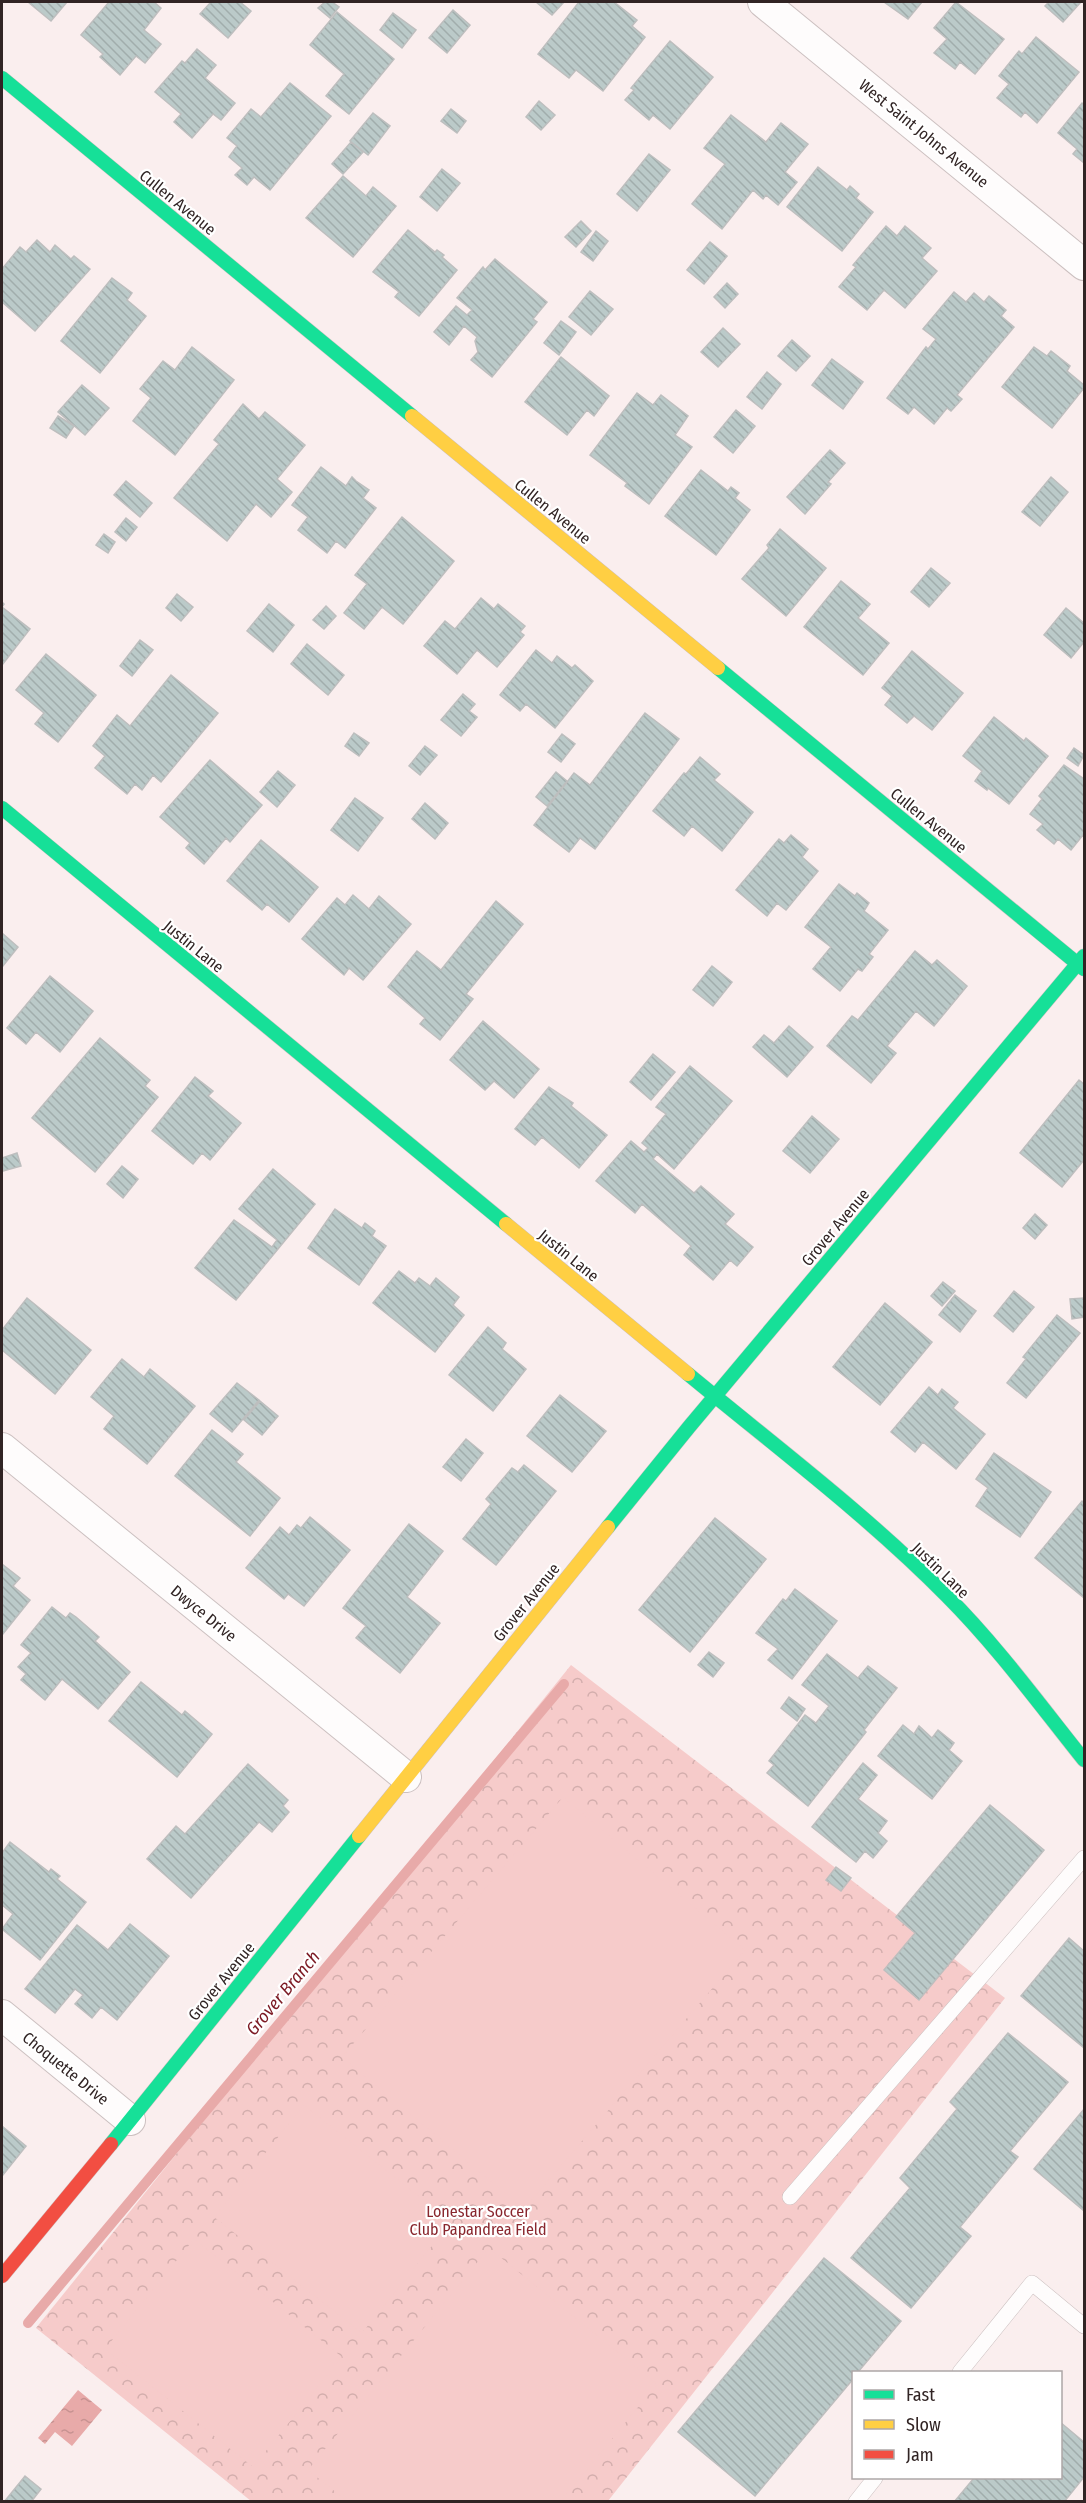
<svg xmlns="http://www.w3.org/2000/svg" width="1086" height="2503" viewBox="0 0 1086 2503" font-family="'Fira Sans Condensed',sans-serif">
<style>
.park{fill:url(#park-crowns)}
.pitch{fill:#f6cbca}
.water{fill:url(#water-ripples)}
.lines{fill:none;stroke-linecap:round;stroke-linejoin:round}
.stream{stroke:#e8aaa9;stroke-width:10}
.building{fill:url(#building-back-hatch);stroke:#bdbebe;stroke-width:1.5}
.lane-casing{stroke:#ccc0c0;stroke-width:16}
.street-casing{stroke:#ccc0c0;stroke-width:32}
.fast-casing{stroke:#ccc0c0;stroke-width:15}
.slow-casing{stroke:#ccc0c0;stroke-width:15}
.jam-casing{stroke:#ccc0c0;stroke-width:15}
.lane{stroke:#fefcfc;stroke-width:15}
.street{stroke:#fefcfc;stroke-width:30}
.fast{stroke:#16e098;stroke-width:14}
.slow{stroke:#ffcf43;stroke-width:14}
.jam{stroke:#f24e42;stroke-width:14}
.labels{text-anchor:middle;stroke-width:4.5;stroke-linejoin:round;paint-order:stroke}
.street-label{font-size:16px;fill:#312424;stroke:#fff}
.park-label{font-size:16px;fill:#89272e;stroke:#fff}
.water-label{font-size:18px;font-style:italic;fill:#7c1a24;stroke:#fff}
</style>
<defs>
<pattern id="park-crowns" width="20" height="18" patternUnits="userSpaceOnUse" patternTransform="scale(1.5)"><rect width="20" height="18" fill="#f6cbca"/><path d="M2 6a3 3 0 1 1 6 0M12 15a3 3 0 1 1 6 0" fill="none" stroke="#d3aead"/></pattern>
<pattern id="water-ripples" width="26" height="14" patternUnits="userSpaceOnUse" patternTransform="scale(1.5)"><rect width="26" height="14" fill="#e8aaa9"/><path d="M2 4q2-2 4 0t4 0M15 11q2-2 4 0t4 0" fill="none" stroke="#c79291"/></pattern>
<pattern id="building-back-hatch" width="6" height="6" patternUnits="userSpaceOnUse" patternTransform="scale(1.5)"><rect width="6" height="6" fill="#bbcac9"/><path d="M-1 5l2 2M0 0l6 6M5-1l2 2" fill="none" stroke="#a1adac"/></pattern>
</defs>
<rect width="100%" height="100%" fill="#faeeee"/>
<path class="park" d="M 571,1665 L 1005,1998 L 608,2501 L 251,2501 L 36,2328 Z"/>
<path class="pitch" d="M 563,1797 L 745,1950 L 524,2209 L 342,2057 Z
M 304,2105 L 451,2222 L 362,2333 L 214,2217 Z
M 194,2239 L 342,2357 L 253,2467 L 105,2349 Z
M 489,2248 L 657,2384 L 561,2501 L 347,2501 L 308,2470 Z"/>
<path class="water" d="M 78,2390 L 102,2410 L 72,2446 L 55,2432 L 45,2444 L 38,2438 Z"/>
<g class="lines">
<path class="stream" d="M 28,2323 L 564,1684"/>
</g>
<path class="building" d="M 28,2 L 67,2 L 51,21 Z
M 109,2 L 154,2 L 161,8 L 144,30 L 161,44 L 145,63 L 136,56 L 120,75 L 100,57 L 103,54 L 81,35 Z
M 211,2 L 240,2 L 251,11 L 228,38 L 200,14 Z
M 325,2 L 332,2 L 339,7 L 330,18 L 318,8 Z
M 536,2 L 564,2 L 552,15 Z
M 579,2 L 614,2 L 637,20 L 632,26 L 645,37 L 603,91 L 576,70 L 569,78 L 538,54 Z
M 884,2 L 922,2 L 908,19 Z
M 956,2 L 1004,39 L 975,74 L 960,62 L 955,69 L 934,53 L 947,39 L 934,28 Z
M 1049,2 L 1081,2 L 1063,22 L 1045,6 Z
M 453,10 L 470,25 L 447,53 L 429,38 Z
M 337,12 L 394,59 L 349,114 L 326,96 L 344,74 L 310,45 Z
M 393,13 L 416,30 L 402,48 L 380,30 Z
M 1036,37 L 1079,72 L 1037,123 L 1025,112 L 1021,117 L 997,98 L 1009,84 L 999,76 L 1019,51 L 1022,54 Z
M 670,41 L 713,77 L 670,129 L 653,115 L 649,120 L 625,100 L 634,90 L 631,88 Z
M 197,49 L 216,65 L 205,78 L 235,103 L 221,120 L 213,114 L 192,138 L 174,122 L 181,114 L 155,92 L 182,61 L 185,63 Z
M 290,83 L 331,116 L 270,190 L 254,177 L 247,185 L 235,175 L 242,168 L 229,157 L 237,146 L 227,138 L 251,109 L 261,117 Z
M 539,101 L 555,115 L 541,130 L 526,117 Z
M 1082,103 L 1084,105 L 1084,163 L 1073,154 L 1077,149 L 1058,133 Z
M 451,109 L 466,121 L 457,133 L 441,121 Z
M 373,113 L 390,126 L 368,155 L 350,141 Z
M 731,115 L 766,142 L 781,123 L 808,144 L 785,172 L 797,182 L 778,205 L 766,195 L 763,199 L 753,190 L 722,229 L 692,204 L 725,164 L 704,148 Z
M 351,142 L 363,152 L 343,174 L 332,164 Z
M 649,154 L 670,170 L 637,211 L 617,194 Z
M 818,167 L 847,190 L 850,186 L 859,194 L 856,198 L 873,212 L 842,251 L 787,207 Z
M 442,169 L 460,183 L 437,211 L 420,197 Z
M 343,176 L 366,196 L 373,187 L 396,206 L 353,257 L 306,218 Z
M 581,221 L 591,231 L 576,247 L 565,237 Z
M 886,226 L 897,236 L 905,226 L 931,248 L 922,258 L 937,271 L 905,308 L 884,290 L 867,310 L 839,287 L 856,267 L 853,265 Z
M 408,230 L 435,252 L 437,250 L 444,255 L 442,257 L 457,270 L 419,316 L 395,297 L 399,292 L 373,272 Z
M 596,231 L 608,241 L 593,261 L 581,252 Z
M 37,240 L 50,252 L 55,245 L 71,259 L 74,256 L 90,269 L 35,331 L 2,302 L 2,269 L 20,247 L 26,252 Z
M 710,242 L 727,256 L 704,284 L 687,270 Z
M 495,259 L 547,302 L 533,319 L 537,322 L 492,377 L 471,360 L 478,352 L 475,341 L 477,337 L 464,326 L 449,345 L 434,332 L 456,306 L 467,315 L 472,310 L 457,298 L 483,267 L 485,270 Z
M 112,278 L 132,293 L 127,300 L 146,316 L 100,373 L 61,341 Z
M 727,283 L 738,294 L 725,308 L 714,297 Z
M 590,291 L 613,309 L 591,335 L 569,317 Z
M 954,292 L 966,302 L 974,293 L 984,302 L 989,296 L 1006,310 L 1001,316 L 1014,327 L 957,395 L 962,399 L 951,411 L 947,408 L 934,424 L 914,407 L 908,414 L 887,398 L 926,347 L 928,349 L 936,339 L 923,329 Z
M 561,321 L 576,332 L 559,355 L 544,343 Z
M 723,328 L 740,344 L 718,367 L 701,352 Z
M 792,340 L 810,356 L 796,371 L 778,356 Z
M 192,347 L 234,380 L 175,455 L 133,421 L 151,398 L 140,389 L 163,361 L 175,370 Z
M 1034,347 L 1047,356 L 1051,351 L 1070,366 L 1067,371 L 1084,385 L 1084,388 L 1052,428 L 1002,387 Z
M 561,357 L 609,396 L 594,416 L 587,410 L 567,435 L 525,402 Z
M 832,359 L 863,382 L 843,409 L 812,385 Z
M 767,372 L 781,384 L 762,409 L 747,397 Z
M 82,385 L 109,408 L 85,435 L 58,412 Z
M 637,393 L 653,405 L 661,395 L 688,416 L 675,435 L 692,447 L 649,504 L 625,486 L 627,483 L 590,455 Z
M 243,404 L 259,419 L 265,412 L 305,445 L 277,479 L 292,492 L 271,517 L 256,504 L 227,541 L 174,498 L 219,444 L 214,440 Z
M 736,410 L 755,426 L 733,453 L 714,437 Z
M 58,416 L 74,426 L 66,438 L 50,428 Z
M 830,450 L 845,463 L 828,482 L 831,484 L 805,514 L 787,497 Z
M 321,467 L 346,486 L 352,477 L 356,481 L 369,490 L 363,498 L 376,508 L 345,548 L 336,541 L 327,553 L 298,530 L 308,517 L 292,505 Z
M 701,470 L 728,491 L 731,487 L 739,493 L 735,498 L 750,510 L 716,555 L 665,516 Z
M 1051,477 L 1068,492 L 1040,526 L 1022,512 Z
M 126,481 L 152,503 L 140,517 L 114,495 Z
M 402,517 L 454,561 L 403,624 L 382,607 L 364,629 L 344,613 L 367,584 L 355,575 Z
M 126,518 L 137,527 L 126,541 L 115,532 Z
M 780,529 L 826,568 L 786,616 L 742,579 L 769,548 L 767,545 Z
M 104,534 L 115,542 L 108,553 L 96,545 Z
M 931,568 L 950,583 L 929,607 L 911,592 Z
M 841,581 L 870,604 L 858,618 L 889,643 L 863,675 L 804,627 Z
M 177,594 L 193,607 L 181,621 L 166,608 Z
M 481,598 L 494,609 L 498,604 L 525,626 L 520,632 L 524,635 L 497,667 L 477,650 L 457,674 L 424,646 L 445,621 L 455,629 Z
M 2,602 L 4,604 L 2,607 L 30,629 L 2,665 Z
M 269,604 L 294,625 L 273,652 L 247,631 Z
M 326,606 L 336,616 L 324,629 L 313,620 Z
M 1066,608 L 1084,623 L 1084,642 L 1071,658 L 1044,635 Z
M 140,640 L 153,650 L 132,676 L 120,666 Z
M 307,644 L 344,675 L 328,695 L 291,664 Z
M 536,650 L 552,663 L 557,656 L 572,668 L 575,665 L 593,681 L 555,728 L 526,704 L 520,711 L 500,695 Z
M 912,651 L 963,693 L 932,730 L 914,716 L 907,723 L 885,705 L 892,696 L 882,688 Z
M 46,654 L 96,695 L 58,742 L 35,724 L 44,713 L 16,690 Z
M 171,675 L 218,713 L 161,782 L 153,775 L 142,790 L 135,784 L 127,794 L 95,768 L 105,756 L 93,746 L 117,715 L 130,726 Z
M 463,694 L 475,704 L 469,711 L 477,717 L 461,736 L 441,720 Z
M 645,713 L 679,739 L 595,849 L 580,838 L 569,852 L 534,825 L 574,773 L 590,785 Z
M 994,717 L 1024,741 L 1026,738 L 1048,756 L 1009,804 L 988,788 L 987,790 L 975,781 L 982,771 L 963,756 Z
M 354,733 L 369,743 L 359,756 L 345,746 Z
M 562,734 L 575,744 L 561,762 L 548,752 Z
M 425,746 L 437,755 L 420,775 L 409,766 Z
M 1074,748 L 1084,755 L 1078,766 L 1067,758 Z
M 700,757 L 720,774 L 714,780 L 753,812 L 722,851 L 692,826 L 684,836 L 653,811 L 684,773 L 686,774 Z
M 210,760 L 262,805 L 230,842 L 226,838 L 204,864 L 186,848 L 190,843 L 160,817 Z
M 1064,765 L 1084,779 L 1084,836 L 1083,835 L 1071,850 L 1058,839 L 1054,844 L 1037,830 L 1043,824 L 1030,814 L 1042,799 L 1039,796 Z
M 278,771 L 295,785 L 277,807 L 260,792 Z
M 556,772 L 567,781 L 547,806 L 536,797 Z
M 355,798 L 383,818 L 358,851 L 331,830 Z
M 425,803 L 448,823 L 435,839 L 412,819 Z
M 791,835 L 808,849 L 802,857 L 818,871 L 786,910 L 777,903 L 767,916 L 736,890 L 779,839 L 784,843 Z
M 261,840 L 318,887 L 289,922 L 267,904 L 262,910 L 227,881 Z
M 839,884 L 855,896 L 857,893 L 869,903 L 864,911 L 888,930 L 869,954 L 873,957 L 862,971 L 858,969 L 840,991 L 813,969 L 831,947 L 805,927 Z
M 353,895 L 369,909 L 379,896 L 411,924 L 363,980 L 349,968 L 344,975 L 302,939 L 337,898 L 345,905 Z
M 496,901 L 523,924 L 466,994 L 473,999 L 440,1040 L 420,1024 L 425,1018 L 388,987 L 417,951 L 441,970 Z
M 2,933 L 18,947 L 2,967 Z
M 915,951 L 932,965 L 937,960 L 967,986 L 934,1026 L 916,1011 L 887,1046 L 896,1053 L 871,1083 L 827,1046 L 852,1016 L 858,1020 Z
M 712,966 L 732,982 L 713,1006 L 693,990 Z
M 50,976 L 93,1011 L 60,1052 L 36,1032 L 26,1044 L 7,1028 Z
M 483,1021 L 539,1069 L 514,1098 L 494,1081 L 485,1090 L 450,1060 Z
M 789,1026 L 813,1047 L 787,1077 L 753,1047 L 764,1035 L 774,1043 Z
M 100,1038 L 150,1080 L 145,1086 L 158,1097 L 95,1172 L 32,1118 Z
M 653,1054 L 675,1072 L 651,1100 L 630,1082 Z
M 690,1066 L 732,1101 L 674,1169 L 657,1154 L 653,1159 L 694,1193 L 701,1186 L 734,1214 L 725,1224 L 753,1247 L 737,1266 L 730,1260 L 713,1280 L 684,1255 L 691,1246 L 642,1204 L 635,1213 L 596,1181 L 631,1141 L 644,1152 L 648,1148 L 642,1143 L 666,1114 L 656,1107 Z
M 195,1077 L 213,1091 L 208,1096 L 241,1123 L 210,1160 L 202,1153 L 193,1164 L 152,1131 Z
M 1079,1080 L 1084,1084 L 1084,1160 L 1062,1187 L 1020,1153 Z
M 549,1087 L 573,1103 L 571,1106 L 607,1135 L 579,1168 L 542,1137 L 535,1145 L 515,1129 Z
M 812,1116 L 839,1139 L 810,1173 L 783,1151 Z
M 17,1153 L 21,1166 L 3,1171 L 2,1158 Z
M 122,1166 L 138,1179 L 123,1198 L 107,1184 Z
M 273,1169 L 315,1204 L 236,1300 L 195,1268 L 234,1220 L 272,1247 L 277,1240 L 239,1209 Z
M 335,1209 L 362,1228 L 365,1223 L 375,1231 L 372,1236 L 386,1246 L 359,1285 L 308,1248 Z
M 1035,1214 L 1047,1225 L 1035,1239 L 1023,1228 Z
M 399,1271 L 415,1283 L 419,1278 L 430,1286 L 436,1278 L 459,1297 L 453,1305 L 464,1315 L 435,1352 L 373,1303 Z
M 943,1282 L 955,1291 L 942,1306 L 931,1296 Z
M 1014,1291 L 1034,1307 L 1013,1332 L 994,1316 Z
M 955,1295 L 976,1311 L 960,1332 L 939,1315 Z
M 27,1298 L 91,1350 L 55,1394 L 2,1350 L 2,1330 Z
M 1084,1298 L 1084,1317 L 1072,1319 L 1070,1299 Z
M 885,1303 L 932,1342 L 880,1405 L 833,1367 Z
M 1057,1315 L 1080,1333 L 1026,1398 L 1007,1383 L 1026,1359 L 1023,1357 Z
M 488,1327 L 506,1343 L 502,1349 L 526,1369 L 493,1411 L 449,1375 Z
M 122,1359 L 144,1377 L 150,1369 L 195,1406 L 147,1464 L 104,1429 L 114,1416 L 91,1397 Z
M 237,1383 L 259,1400 L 232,1432 L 210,1414 Z
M 929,1387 L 938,1395 L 942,1389 L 958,1402 L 953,1408 L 985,1434 L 956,1469 L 923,1442 L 915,1452 L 891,1432 Z
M 560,1395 L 606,1431 L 572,1472 L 527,1436 Z
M 260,1401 L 278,1416 L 262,1435 L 244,1420 Z
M 212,1430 L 243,1454 L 236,1462 L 280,1498 L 250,1536 L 175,1476 Z
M 466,1439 L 483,1453 L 461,1481 L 443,1467 Z
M 994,1453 L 1051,1492 L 1020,1537 L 976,1506 L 988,1488 L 976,1479 Z
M 524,1465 L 556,1491 L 496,1565 L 463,1539 L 491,1504 L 486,1499 L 512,1468 L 518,1472 Z
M 1082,1501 L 1084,1503 L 1084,1598 L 1035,1558 Z
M 310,1517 L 350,1550 L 304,1606 L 288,1594 L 284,1599 L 246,1568 L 280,1527 L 289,1535 L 297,1525 L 301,1528 Z
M 715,1518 L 766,1559 L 690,1652 L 639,1610 Z
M 409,1524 L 443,1551 L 407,1597 L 440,1623 L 400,1673 L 356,1638 L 366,1626 L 343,1608 Z
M 2,1564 L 20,1578 L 13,1586 L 30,1600 L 2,1635 Z
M 795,1589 L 837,1621 L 792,1679 L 768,1660 L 778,1649 L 756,1633 L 783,1599 L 786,1601 Z
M 52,1607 L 66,1618 L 70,1613 L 76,1617 L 99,1637 L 95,1641 L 130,1672 L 98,1709 L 62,1679 L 45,1700 L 21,1680 L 26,1674 L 18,1667 L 31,1653 L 21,1645 Z
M 709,1652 L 724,1663 L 713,1677 L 698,1665 Z
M 827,1654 L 858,1678 L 868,1666 L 897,1688 L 864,1730 L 866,1732 L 808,1806 L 767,1773 L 774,1765 L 769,1761 L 805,1715 L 816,1723 L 829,1706 L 802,1685 Z
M 141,1682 L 182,1715 L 185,1711 L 212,1734 L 177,1777 L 109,1721 Z
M 789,1697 L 805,1709 L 797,1721 L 781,1708 Z
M 903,1725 L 914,1734 L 919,1726 L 932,1738 L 938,1730 L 954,1743 L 949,1750 L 962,1761 L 932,1799 L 878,1756 Z
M 863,1763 L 877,1775 L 858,1799 L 887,1821 L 878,1833 L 887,1841 L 873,1858 L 865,1851 L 856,1862 L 812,1827 Z
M 248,1764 L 288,1800 L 283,1806 L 289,1812 L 272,1832 L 259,1822 L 191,1898 L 147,1859 L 176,1826 L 185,1834 Z
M 990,1805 L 1044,1850 L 919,2000 L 884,1970 L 915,1933 L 896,1917 Z
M 10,1842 L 49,1872 L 51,1869 L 60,1876 L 57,1879 L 86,1902 L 40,1960 L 2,1929 L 13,1914 L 2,1905 L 2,1853 Z
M 836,1867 L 851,1878 L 841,1891 L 826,1880 Z
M 130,1924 L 169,1956 L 117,2020 L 101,2007 L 92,2018 L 75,2004 L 83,1995 L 75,1989 L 55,2013 L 25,1989 L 77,1925 L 108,1950 Z
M 1069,1938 L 1084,1951 L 1084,2048 L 1021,1996 Z
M 1008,2033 L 1068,2082 L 1010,2151 L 1018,2157 L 960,2227 L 971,2236 L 911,2308 L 851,2258 L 910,2188 L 900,2178 L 957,2109 L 950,2102 Z
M 1084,2109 L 1084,2211 L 1034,2169 Z
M 2,2126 L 26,2146 L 2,2176 Z
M 824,2258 L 901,2321 L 858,2372 L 854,2372 L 854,2378 L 755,2496 L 678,2432 Z
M 1060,2422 L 1084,2442 L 1084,2477 L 1064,2502 L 954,2502 L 974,2478 L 1060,2478 Z
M 25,2476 L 41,2489 L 31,2502 L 4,2502 Z"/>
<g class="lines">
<g class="lane-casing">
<path id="lane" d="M 790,2197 L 1084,1858
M 960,2372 L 1032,2283 L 1084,2326
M 856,2502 L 875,2478"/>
</g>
<g class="street-casing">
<path id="street" d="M 763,2 L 1084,265
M 2,1448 L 406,1777
M 2,2015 L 130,2120"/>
</g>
<g class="fast-casing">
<path id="fast" d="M 2,78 L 412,416
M 718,668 L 1084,969
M 2,808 L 506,1224
M 688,1374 C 775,1446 867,1515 947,1596 C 997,1646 1040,1705 1084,1760
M 608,1527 L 689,1427 L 1084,956
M 111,2144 L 359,1836"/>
</g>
<g class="slow-casing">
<path id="slow" d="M 412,416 L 718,668
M 506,1224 L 688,1374
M 359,1836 L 608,1527"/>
</g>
<g class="jam-casing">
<path id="jam" d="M 2,2276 L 111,2144"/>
</g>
<use href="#lane" class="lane"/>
<use href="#street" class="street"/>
<use href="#fast" class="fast"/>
<use href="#slow" class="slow"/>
<use href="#jam" class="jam"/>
</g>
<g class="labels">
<g class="street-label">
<text transform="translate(924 133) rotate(39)" y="6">West Saint Johns Avenue</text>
<text transform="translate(178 202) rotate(39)" y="6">Cullen Avenue</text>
<text transform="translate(553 511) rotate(39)" y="6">Cullen Avenue</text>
<text transform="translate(929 820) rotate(39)" y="6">Cullen Avenue</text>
<text transform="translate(194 946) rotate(39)" y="6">Justin Lane</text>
<text transform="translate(835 1227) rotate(-50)" y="6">Grover Avenue</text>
<text transform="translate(569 1255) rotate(39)" y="6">Justin Lane</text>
<text transform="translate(941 1570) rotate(44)" y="6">Justin Lane</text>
<text transform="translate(526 1602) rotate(-51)" y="6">Grover Avenue</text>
<text transform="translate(204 1613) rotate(39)" y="6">Dwyce Drive</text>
<text transform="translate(221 1981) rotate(-51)" y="6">Grover Avenue</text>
<text transform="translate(66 2068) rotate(39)" y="6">Choquette Drive</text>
</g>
<g class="park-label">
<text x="478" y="2217">Lonestar Soccer<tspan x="478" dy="18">Club Papandrea Field</tspan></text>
</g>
<g class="water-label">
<text transform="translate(283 1993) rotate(-50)" y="6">Grover Branch</text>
</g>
</g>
<rect width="1086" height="2503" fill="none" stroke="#312424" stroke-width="6"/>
<rect x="852" y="2371" width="210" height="108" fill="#ffffff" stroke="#ada7a7" stroke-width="1.5"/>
<rect x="864" y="2390" width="30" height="9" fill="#16e098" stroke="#ada7a7" stroke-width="1.5"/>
<text x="906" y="2401" font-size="18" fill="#312424">Fast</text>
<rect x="864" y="2420" width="30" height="9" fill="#ffcf43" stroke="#ada7a7" stroke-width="1.5"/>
<text x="906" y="2431" font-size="18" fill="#312424">Slow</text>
<rect x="864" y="2450" width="30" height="9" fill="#f24e42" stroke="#ada7a7" stroke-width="1.5"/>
<text x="906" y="2461" font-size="18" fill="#312424">Jam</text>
</svg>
